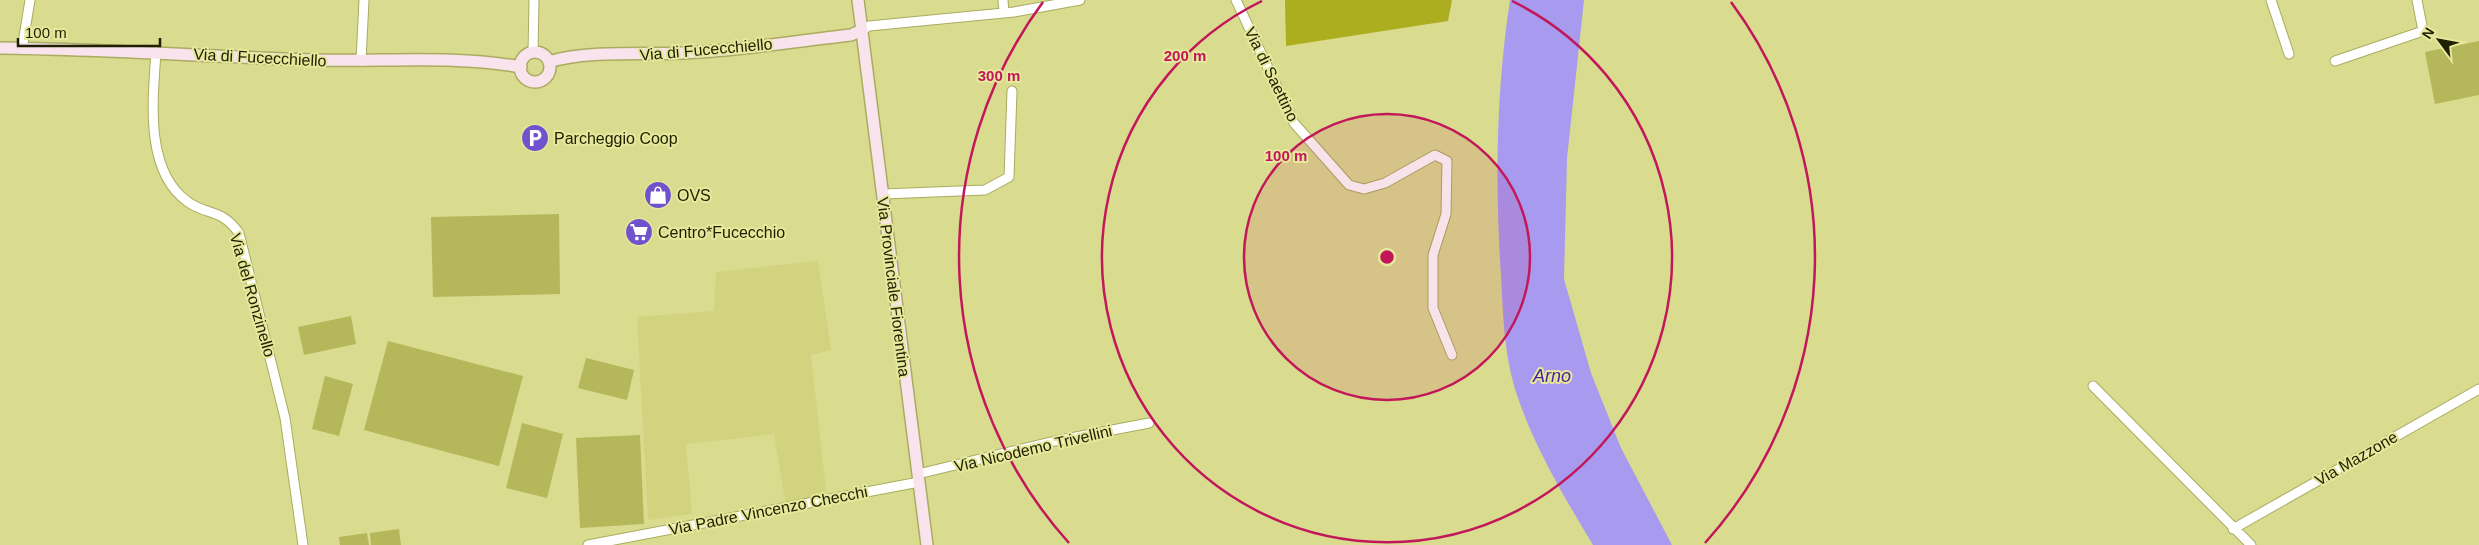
<svg xmlns="http://www.w3.org/2000/svg" width="2479" height="545" viewBox="0 0 2479 545" font-family="Helvetica,sans-serif">
<style>
.built{fill:#d1d37e}
.green{fill:#b5b75b}
.forest{fill:#adae1f}
.water{fill:#a79aef}
.lines{fill:none;stroke-linecap:round;stroke-linejoin:round}
.street-casing{stroke:#aaac61;stroke-width:11}
.secondary-casing{stroke:#aaac61;stroke-width:14}
.street{stroke:#fff;stroke-width:9}
.secondary{stroke:#f9e3ed;stroke-width:11}
.ring{fill:none;stroke:#c2185b;stroke-width:2.5}
.labels{text-anchor:middle;stroke-width:4;stroke-linejoin:round;paint-order:stroke}
.street-label{font-size:16px;fill:#1f1f01;stroke:#e6e89b}
.poi-label{font-size:16px;fill:#1f1f01;stroke:#e6e89b;text-anchor:start}
.water-label{font-size:18px;font-style:italic;fill:#4a249d;stroke:#e6e89b}
.centre{fill:#c2185b;stroke:#e6e89b;stroke-width:2.5}
.ring-label{font-size:15px;text-anchor:middle;font-weight:bold;fill:#c2185b;stroke:#e6e89b;stroke-width:4;stroke-linejoin:round;paint-order:stroke}
</style>
<rect width="100%" height="100%" fill="#d9db8e"/>
<path class="built" d="M 818,261 L 831,350 L 811,355 L 827,499 L 786,507 L 774,434 L 686,444 L 692,514 L 648,520 L 637,317 L 714,311 L 716,272 Z"/>
<path class="green" d="M 2479,41 L 2479,95 L 2435,104 L 2425,52 Z
M 559,214 L 560,294 L 433,297 L 431,217 Z
M 351,316 L 356,344 L 304,355 L 298,327 Z
M 388,341 L 523,376 L 499,466 L 364,430 Z
M 586,358 L 634,370 L 627,400 L 578,388 Z
M 325,376 L 353,384 L 339,436 L 312,429 Z
M 522,423 L 563,434 L 547,498 L 506,488 Z
M 640,435 L 644,524 L 580,528 L 576,438 Z
M 399,529 L 401,545 L 371,545 L 370,533 Z
M 367,533 L 369,545 L 340,545 L 339,537 Z"/>
<path class="forest" d="M 1285,0 L 1452,0 L 1448,21 L 1286,46 Z"/>
<path class="water" d="M 1510,0 L 1584,0 L 1567,158 L 1564,279 L 1591,373 L 1621,448 L 1672,545 L 1593,545 C 1563,495 1533,445 1515,389 C 1504,353 1503,313 1501,276 C 1495,184 1496,92 1510,0 Z"/>
<g class="lines">
<g class="street-casing">
<path id="street" d="M 1003,0 L 1004,12
M 1236,0 L 1294,123 L 1349,185 L 1364,189 L 1385,183 L 1435,155 L 1447,161 L 1446,214 L 1433,255 L 1433,308 L 1452,355
M 2271,0 L 2289,54
M 862,30 L 869,26 L 1014,12 L 1080,0
M 22,49 L 30,0
M 156,52 C 153,99 144,171 188,202 C 208,216 221,208 239,233 L 285,418 L 303,545
M 533,53 L 534,0
M 361,61 L 364,0
M 2335,61 L 2423,31 L 2417,0
M 883,194 L 985,190 L 1009,177 L 1012,91
M 2093,386 L 2251,545
M 918,474 L 1055,441 L 1149,423
M 2233,529 L 2479,389
M 588,545 L 919,482"/>
</g>
<g class="secondary-casing">
<path id="secondary" d="M 858,0 L 927,545
M 0,48 C 106,49 211,57 317,60 C 384,62 454,55 521,67
M520 67a15 15 0 1 1 30 0a15 15 0 1 1-30 0Z
M 549,62 C 587,50 642,55 683,53 C 739,51 795,41 851,35 L 862,30"/>
</g>
<use href="#street" class="street"/>
<use href="#secondary" class="secondary"/>
</g>
<circle cx="1387" cy="257" r="143" fill="#c2185b" fill-opacity=".12"/>
<g class="ring">
<circle cx="1387" cy="257" r="143"/>
<path d="M1512 1A285 285 0 1 1 1262 1"/>
<path d="M1069 543A428 428 0 0 1 1043 2M1731 2A428 428 0 0 1 1705 543"/>
</g>
<defs>
<g id="parking-disc" transform="scale(1.4375)"><circle r="9.5" fill="#6f52cc" stroke="#e6e89b"/><path d="M-3.5-5.5H1a3.5 3.5 0 0 1 0 7H-1V5.5H-3.5ZM-1-3.4V-.6H.8a1.4 1.4 0 0 0 0-2.8Z" fill="#fff"/></g>
<g id="shop-disc" transform="scale(1.4375)"><circle r="9.5" fill="#6f52cc" stroke="#e6e89b"/><path d="M-5-2.5h2.3a2.7 3.5 0 0 1 5.4 0H5L5.5 6h-11ZM-1.5-2.5h3a1.5 2.3 0 0 0-3 0Z" fill="#fff"/></g>
<g id="supermarket-disc" transform="scale(1.4375)"><circle r="9.5" fill="#6f52cc" stroke="#e6e89b"/><path d="M-6-5.5h2.5l.6 2H6L4.5 2H-2.5L-4.4-4H-6ZM-1.5 3.2a1.3 1.3 0 1 0 .1 0ZM3 3.2a1.3 1.3 0 1 0 .1 0Z" fill="#fff"/></g>
</defs>
<g fill-rule="evenodd">
<use href="#parking-disc" x="535" y="138"/>
<use href="#shop-disc" x="658" y="195"/>
<use href="#supermarket-disc" x="639" y="232"/>
</g>
<g class="labels">
<g class="street-label">
<text transform="translate(706 49) rotate(-5)" y="6">Via di Fucecchiello</text>
<text transform="translate(260 57) rotate(3)" y="6">Via di Fucecchiello</text>
<text transform="translate(1272 74) rotate(64)" y="6">Via di Saettino</text>
<text transform="translate(894 287) rotate(83)" y="6">Via Provinciale Fiorentina</text>
<text transform="translate(253 295) rotate(74)" y="6">Via del Ronzinello</text>
<text transform="translate(1033 448) rotate(-13)" y="6">Via Nicodemo Trivellini</text>
<text transform="translate(2356 458) rotate(-30)" y="6">Via Mazzone</text>
<text transform="translate(768 510) rotate(-11)" y="6">Via Padre Vincenzo Checchi</text>
</g>
<g class="poi-label">
<text x="554" y="144">Parcheggio Coop</text>
<text x="677" y="201">OVS</text>
<text x="658" y="238">Centro*Fucecchio</text>
</g>
<g class="water-label">
<text x="1552" y="382">Arno</text>
</g>
</g>
<circle cx="1387" cy="257" r="8" class="centre"/>
<g class="ring-label">
<text x="1185" y="61">200 m</text>
<text x="999" y="81">300 m</text>
<text x="1286" y="161">100 m</text>
</g>
<g transform="translate(2439 40) rotate(302)" stroke="#e6e89b" stroke-width="4" paint-order="stroke">
<path d="M0-4L9 19L0 12L-9 19Z" fill="#1f1f01"/>
<text y="-8" font-size="14" font-weight="bold" text-anchor="middle" fill="#1f1f01">N</text>
</g>
<path d="M18 38v8h142v-8" fill="none" stroke="#1f1f01" stroke-width="2.5"/>
<text x="25" y="38" font-size="15" fill="#1f1f01" stroke="#e6e89b" stroke-width="4" paint-order="stroke">100 m</text>
</svg>
